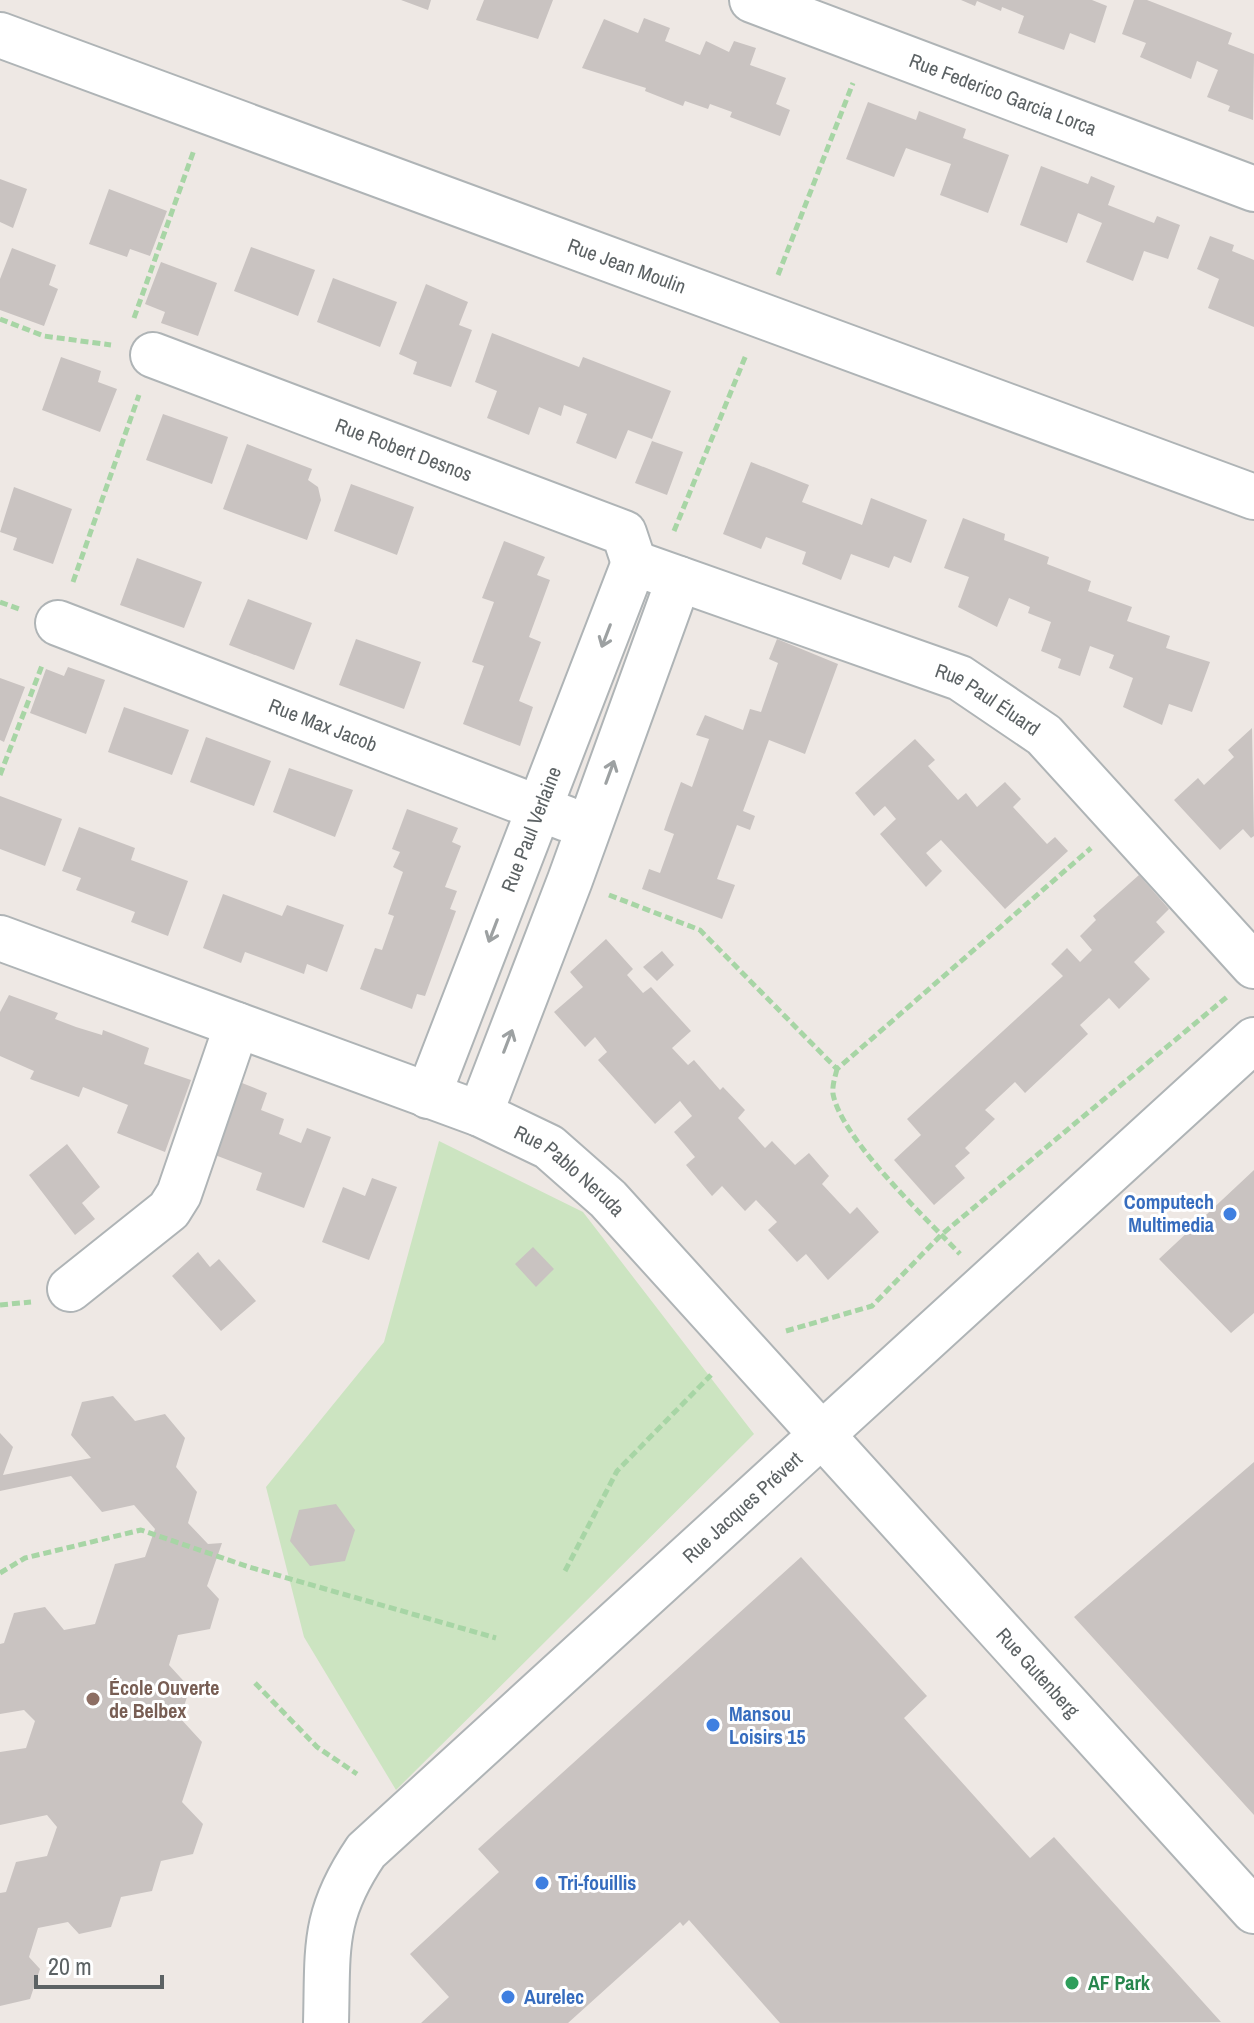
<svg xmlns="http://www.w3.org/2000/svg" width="1254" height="2023" viewBox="0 0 1254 2023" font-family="'Archivo Narrow',sans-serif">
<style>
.green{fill:#cce4c1}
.building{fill:#c9c3c1}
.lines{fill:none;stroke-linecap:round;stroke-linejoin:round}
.minor-casing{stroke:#afb4b6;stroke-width:48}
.path{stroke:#a7d5a5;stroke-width:5;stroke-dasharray:8 4;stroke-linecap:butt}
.minor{stroke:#fff;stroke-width:44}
.oneway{stroke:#9da1a2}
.shop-dot{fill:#3f7fe0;stroke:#fff;stroke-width:3}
.education-dot{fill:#8d6e63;stroke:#fff;stroke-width:3}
.leisure-dot{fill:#2e9e5b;stroke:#fff;stroke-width:3}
.labels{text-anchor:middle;stroke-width:6;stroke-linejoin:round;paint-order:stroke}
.street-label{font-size:20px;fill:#5c6264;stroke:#fff}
.shop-label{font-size:20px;font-weight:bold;fill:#366cbe;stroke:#fff;text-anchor:start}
.education-label{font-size:20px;font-weight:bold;fill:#785e54;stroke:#fff;text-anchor:start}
.leisure-label{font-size:20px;font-weight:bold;fill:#27864d;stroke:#fff;text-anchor:start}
</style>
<rect width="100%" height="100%" fill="#eee8e4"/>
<path class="green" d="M 439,1141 L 583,1212 L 754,1434 L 396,1790 L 304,1637 L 266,1487 L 384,1342 Z"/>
<path class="building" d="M 401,0 L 431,0 L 428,10 Z
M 484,0 L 553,0 L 538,39 L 476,20 Z
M 961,0 L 1092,0 L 1107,6 L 1095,43 L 1070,33 L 1064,50 L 1018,33 L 1024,16 L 1002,7 L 1001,11 L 977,1 L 975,6 Z
M 1134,0 L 1147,0 L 1232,33 L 1228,44 L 1254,54 L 1253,120 L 1228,111 L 1230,106 L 1207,97 L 1218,70 L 1197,61 L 1191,79 L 1140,57 L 1146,43 L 1122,34 Z
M 644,18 L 670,28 L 665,41 L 700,55 L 706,41 L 729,52 L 734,41 L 756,48 L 750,65 L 786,78 L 776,104 L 790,110 L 780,136 L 730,117 L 732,112 L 710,104 L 708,109 L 685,101 L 683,106 L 645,91 L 646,88 L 582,68 L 604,19 L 638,33 Z
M 868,102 L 916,120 L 919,111 L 966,129 L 963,138 L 1009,155 L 988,213 L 940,195 L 951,164 L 906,148 L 894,177 L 846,159 Z
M 1041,166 L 1088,184 L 1091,176 L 1115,186 L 1108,205 L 1154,223 L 1157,216 L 1180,225 L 1168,259 L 1144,251 L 1133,281 L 1086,262 L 1102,223 L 1078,213 L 1067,243 L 1020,225 Z
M 0,179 L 27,189 L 13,228 L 0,222 Z
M 109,189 L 167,211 L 150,256 L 130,249 L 127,257 L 89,244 Z
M 1210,236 L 1234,245 L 1232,251 L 1254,260 L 1254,327 L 1208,308 L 1219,279 L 1197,269 Z
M 251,247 L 315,270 L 298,316 L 234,291 Z
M 12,248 L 56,265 L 49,285 L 58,289 L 44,326 L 0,310 L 0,279 Z
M 161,262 L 217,283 L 198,336 L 161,323 L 165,312 L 145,304 Z
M 333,278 L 397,302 L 380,347 L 317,322 Z
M 426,284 L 468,302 L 459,325 L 472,330 L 451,387 L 413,374 L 417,362 L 399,354 Z
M 492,333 L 579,367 L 583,357 L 671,391 L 652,439 L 628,430 L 616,459 L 576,443 L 587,414 L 564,405 L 561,416 L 539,407 L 529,435 L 487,418 L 497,391 L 475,382 Z
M 61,357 L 101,371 L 98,382 L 117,389 L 100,432 L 42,410 Z
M 163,414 L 228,437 L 212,484 L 146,460 Z
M 652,441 L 683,452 L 667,495 L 635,483 Z
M 247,444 L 312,469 L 308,480 L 318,487 L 321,500 L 307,540 L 223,509 Z
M 751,462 L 809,485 L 802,502 L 862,525 L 871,498 L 927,520 L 911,563 L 894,556 L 889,568 L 851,554 L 841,580 L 802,564 L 806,552 L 766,537 L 761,549 L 723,534 Z
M 351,484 L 414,507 L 397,555 L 334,531 Z
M 14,487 L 72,509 L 53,564 L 13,550 L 17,538 L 0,532 Z
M 963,518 L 1005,534 L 1004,540 L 1049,557 L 1047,564 L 1091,581 L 1088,591 L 1132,607 L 1127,621 L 1170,636 L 1166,648 L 1210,662 L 1192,712 L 1169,704 L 1162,725 L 1123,707 L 1133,678 L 1109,668 L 1114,655 L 1090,646 L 1080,676 L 1058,668 L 1061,659 L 1041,651 L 1051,622 L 1028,613 L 1030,607 L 1009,598 L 997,627 L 958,607 L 969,577 L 944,568 Z
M 504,541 L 545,557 L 537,575 L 550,580 L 529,637 L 541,642 L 519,701 L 533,707 L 520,746 L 463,724 L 484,666 L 472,662 L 494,602 L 482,598 Z
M 137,558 L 202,582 L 184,628 L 120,605 Z
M 248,599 L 312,623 L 294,670 L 229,645 Z
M 356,639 L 421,662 L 404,709 L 339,685 Z
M 777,639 L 838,664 L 805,754 L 769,740 L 743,811 L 755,816 L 750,830 L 737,825 L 717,879 L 735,885 L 722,919 L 642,889 L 649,869 L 660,873 L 674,834 L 664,830 L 668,818 L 681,782 L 692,787 L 709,739 L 696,735 L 705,715 L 743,730 L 750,709 L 761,712 L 778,663 L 769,659 Z
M 68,667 L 105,680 L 86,734 L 30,713 L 46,669 L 64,676 Z
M 0,678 L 25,687 L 4,742 L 0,740 Z
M 124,707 L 189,730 L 172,775 L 108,752 Z
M 1252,728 L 1254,836 L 1251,838 L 1243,829 L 1220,850 L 1174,800 L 1198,778 L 1204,785 L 1234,757 L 1228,750 Z
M 206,737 L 271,761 L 254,806 L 190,782 Z
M 915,739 L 935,760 L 928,766 L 958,800 L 966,793 L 977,807 L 1005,782 L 1021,799 L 1013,807 L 1047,844 L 1055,837 L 1068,851 L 1005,909 L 941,840 L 926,853 L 942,871 L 926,887 L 880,834 L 896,819 L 885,806 L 874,816 L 855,793 Z
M 289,768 L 353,790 L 335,837 L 273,812 Z
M 0,796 L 62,819 L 45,866 L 0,849 Z
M 407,809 L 458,828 L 452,842 L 461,846 L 445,887 L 457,891 L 450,909 L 456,911 L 425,996 L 417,994 L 412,1009 L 360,989 L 375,948 L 382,950 L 394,916 L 388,914 L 403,872 L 393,867 L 400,852 L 392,849 Z
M 79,827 L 135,848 L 131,860 L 188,881 L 168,936 L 131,922 L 135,912 L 76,890 L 81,878 L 62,871 Z
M 1139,875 L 1169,909 L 1156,922 L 1165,932 L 1134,962 L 1150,979 L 1119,1009 L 1109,998 L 1080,1025 L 1088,1034 L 1025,1093 L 1015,1082 L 985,1110 L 995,1119 L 965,1148 L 970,1153 L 955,1166 L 965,1178 L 934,1205 L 894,1160 L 921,1135 L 907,1119 L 1063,976 L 1051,964 L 1067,948 L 1080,962 L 1092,950 L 1080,936 L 1096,920 L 1093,916 Z
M 223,894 L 282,916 L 287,905 L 344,925 L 327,972 L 307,964 L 304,974 L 245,952 L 241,963 L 203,948 Z
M 606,939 L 633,969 L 627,975 L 643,993 L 651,987 L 691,1031 L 672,1048 L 688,1065 L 694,1060 L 720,1090 L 723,1087 L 745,1110 L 738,1118 L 765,1148 L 772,1141 L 795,1165 L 809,1153 L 829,1176 L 822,1184 L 850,1214 L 857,1207 L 879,1232 L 828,1280 L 806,1254 L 797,1262 L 768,1230 L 777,1222 L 756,1200 L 745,1211 L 722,1186 L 712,1196 L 686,1165 L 695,1157 L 674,1132 L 692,1116 L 680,1101 L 655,1124 L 598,1060 L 607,1052 L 595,1037 L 585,1047 L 554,1012 L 583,987 L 570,972 Z
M 662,951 L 674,965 L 657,981 L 643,967 Z
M 9,995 L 58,1013 L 55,1019 L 76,1027 L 102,1035 L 103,1030 L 149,1048 L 144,1064 L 191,1080 L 165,1152 L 117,1133 L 128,1105 L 83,1087 L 79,1097 L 30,1079 L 34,1071 L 0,1056 L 0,1012 Z
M 242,1083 L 267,1093 L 261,1110 L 284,1119 L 279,1134 L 301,1143 L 307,1128 L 331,1137 L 304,1208 L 256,1190 L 262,1173 L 215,1155 Z
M 67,1144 L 100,1187 L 82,1203 L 95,1219 L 75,1235 L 29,1175 Z
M 1254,1170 L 1254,1313 L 1231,1333 L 1159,1259 Z
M 372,1178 L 397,1187 L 369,1260 L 322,1242 L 343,1187 L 365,1196 Z
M 533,1247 L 554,1269 L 536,1287 L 515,1264 Z
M 198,1252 L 210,1267 L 219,1259 L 256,1301 L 221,1331 L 172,1276 Z
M 113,1396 L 135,1421 L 165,1414 L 185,1438 L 176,1467 L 197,1492 L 188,1523 L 208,1544 L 222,1543 L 207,1586 L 219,1599 L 210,1629 L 178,1635 L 169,1665 L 190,1688 L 180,1718 L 202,1742 L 182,1802 L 203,1824 L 193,1854 L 161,1861 L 152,1891 L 121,1897 L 111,1927 L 79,1934 L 68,1922 L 38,1928 L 29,1957 L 40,1969 L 30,1999 L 0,2006 L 0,1893 L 6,1892 L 16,1862 L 47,1856 L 57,1827 L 47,1815 L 0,1825 L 0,1752 L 26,1748 L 35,1721 L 24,1710 L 0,1714 L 0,1644 L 4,1643 L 14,1613 L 45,1607 L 64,1630 L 95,1624 L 115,1564 L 145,1557 L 155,1529 L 134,1505 L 102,1512 L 71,1476 L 0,1491 L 0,1433 L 13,1447 L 3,1475 L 91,1458 L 71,1435 L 82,1402 Z
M 1254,1462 L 1254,1815 L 1074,1617 Z
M 336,1504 L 355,1530 L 345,1561 L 310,1566 L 290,1541 L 299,1510 Z
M 801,1557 L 927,1696 L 904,1718 L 1030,1858 L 1054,1837 L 1221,2022 L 780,2023 L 689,1920 L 683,1926 L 680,1922 L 568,2023 L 421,2023 L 449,1997 L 410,1954 L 499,1872 L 478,1849 Z"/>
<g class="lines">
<g class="minor-casing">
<g id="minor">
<path id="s1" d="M 752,0 L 1254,189"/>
<path id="s2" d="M 0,35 L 1254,497"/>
<path id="s3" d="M 153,355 L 624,533 L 634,563"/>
<path id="s4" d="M 634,563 L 960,678 L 1044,735 L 1254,966"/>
<path id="s5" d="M 58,623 L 567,819"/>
<path id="s6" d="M 0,938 L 480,1114 L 549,1147 L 608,1199 L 1254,1911"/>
<path id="s7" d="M 428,1096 L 634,563"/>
<path d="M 480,1114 L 570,880 L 679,579"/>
<path d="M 70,1289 L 169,1210 L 179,1194 L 237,1025"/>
<path id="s8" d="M 326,2023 C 328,1948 322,1916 366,1851 L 1254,1040"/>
</g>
</g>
<path class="path" d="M 778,275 L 853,83
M 134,318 L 194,150
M 0,319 L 44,336 L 111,345
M 674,531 L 746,355
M 73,582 L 139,395
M 0,602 L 19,609
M 0,775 L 43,663
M 609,895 L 700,930 L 837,1069 L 1091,848
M 837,1069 C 835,1077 832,1086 833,1094 C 842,1140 926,1218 960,1254
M 0,1305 L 31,1302
M 786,1331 L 872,1306 L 941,1235 L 1228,996
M 565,1571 L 617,1471 L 711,1375
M 0,1573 L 25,1558 L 141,1530 L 249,1567 L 496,1638
M 255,1683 L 317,1747 L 357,1774"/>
<use href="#minor" class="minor"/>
</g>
<defs><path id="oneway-shaft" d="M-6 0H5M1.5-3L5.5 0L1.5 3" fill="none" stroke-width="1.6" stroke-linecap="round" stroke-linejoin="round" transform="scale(2)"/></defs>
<g class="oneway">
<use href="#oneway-shaft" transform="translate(606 636) rotate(111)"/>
<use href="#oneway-shaft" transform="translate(610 772) rotate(-70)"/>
<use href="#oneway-shaft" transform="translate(493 931) rotate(111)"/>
<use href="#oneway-shaft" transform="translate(508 1041) rotate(-69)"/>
</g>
<g class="shop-dot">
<circle cx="1230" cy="1214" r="8"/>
<circle cx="713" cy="1725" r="8"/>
<circle cx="542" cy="1883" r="8"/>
<circle cx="508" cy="1997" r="8"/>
</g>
<circle class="education-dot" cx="93" cy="1699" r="8"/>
<circle class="leisure-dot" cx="1072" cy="1983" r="8"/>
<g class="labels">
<g class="street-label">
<text dy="7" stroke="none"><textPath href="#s1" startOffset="268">Rue Federico Garcia Lorca</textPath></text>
<text dy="7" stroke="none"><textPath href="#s2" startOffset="668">Rue Jean Moulin</textPath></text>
<text dy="7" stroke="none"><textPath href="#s3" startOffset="268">Rue Robert Desnos</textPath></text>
<text dy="7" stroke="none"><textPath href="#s4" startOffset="380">Rue Paul Éluard</textPath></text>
<text dy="7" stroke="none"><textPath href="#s5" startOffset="284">Rue Max Jacob</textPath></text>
<text dy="7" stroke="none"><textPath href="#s7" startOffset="286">Rue Paul Verlaine</textPath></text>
<text dy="7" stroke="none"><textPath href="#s6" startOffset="618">Rue Pablo Neruda</textPath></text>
<text dy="7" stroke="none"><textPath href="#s8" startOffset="690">Rue Jacques Prévert</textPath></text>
<text dy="7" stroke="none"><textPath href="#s6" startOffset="1306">Rue Gutenberg</textPath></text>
</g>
<g class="shop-label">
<text x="1214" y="1209" text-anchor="end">Computech<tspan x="1214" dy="23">Multimedia</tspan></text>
<text x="729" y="1721">Mansou<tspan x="729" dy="23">Loisirs 15</tspan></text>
<text x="558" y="1890">Tri-fouillis</text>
<text x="524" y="2004">Aurelec</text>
</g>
<g class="education-label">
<text x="109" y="1695">École Ouverte<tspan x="109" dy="23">de Belbex</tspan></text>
</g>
<g class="leisure-label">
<text x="1088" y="1990">AF Park</text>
</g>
</g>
<path d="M36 1975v12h126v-12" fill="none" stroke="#5c6264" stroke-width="4"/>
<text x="48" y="1975" font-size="24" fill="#5c6264" stroke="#ffffff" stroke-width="6" paint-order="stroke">20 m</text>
</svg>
